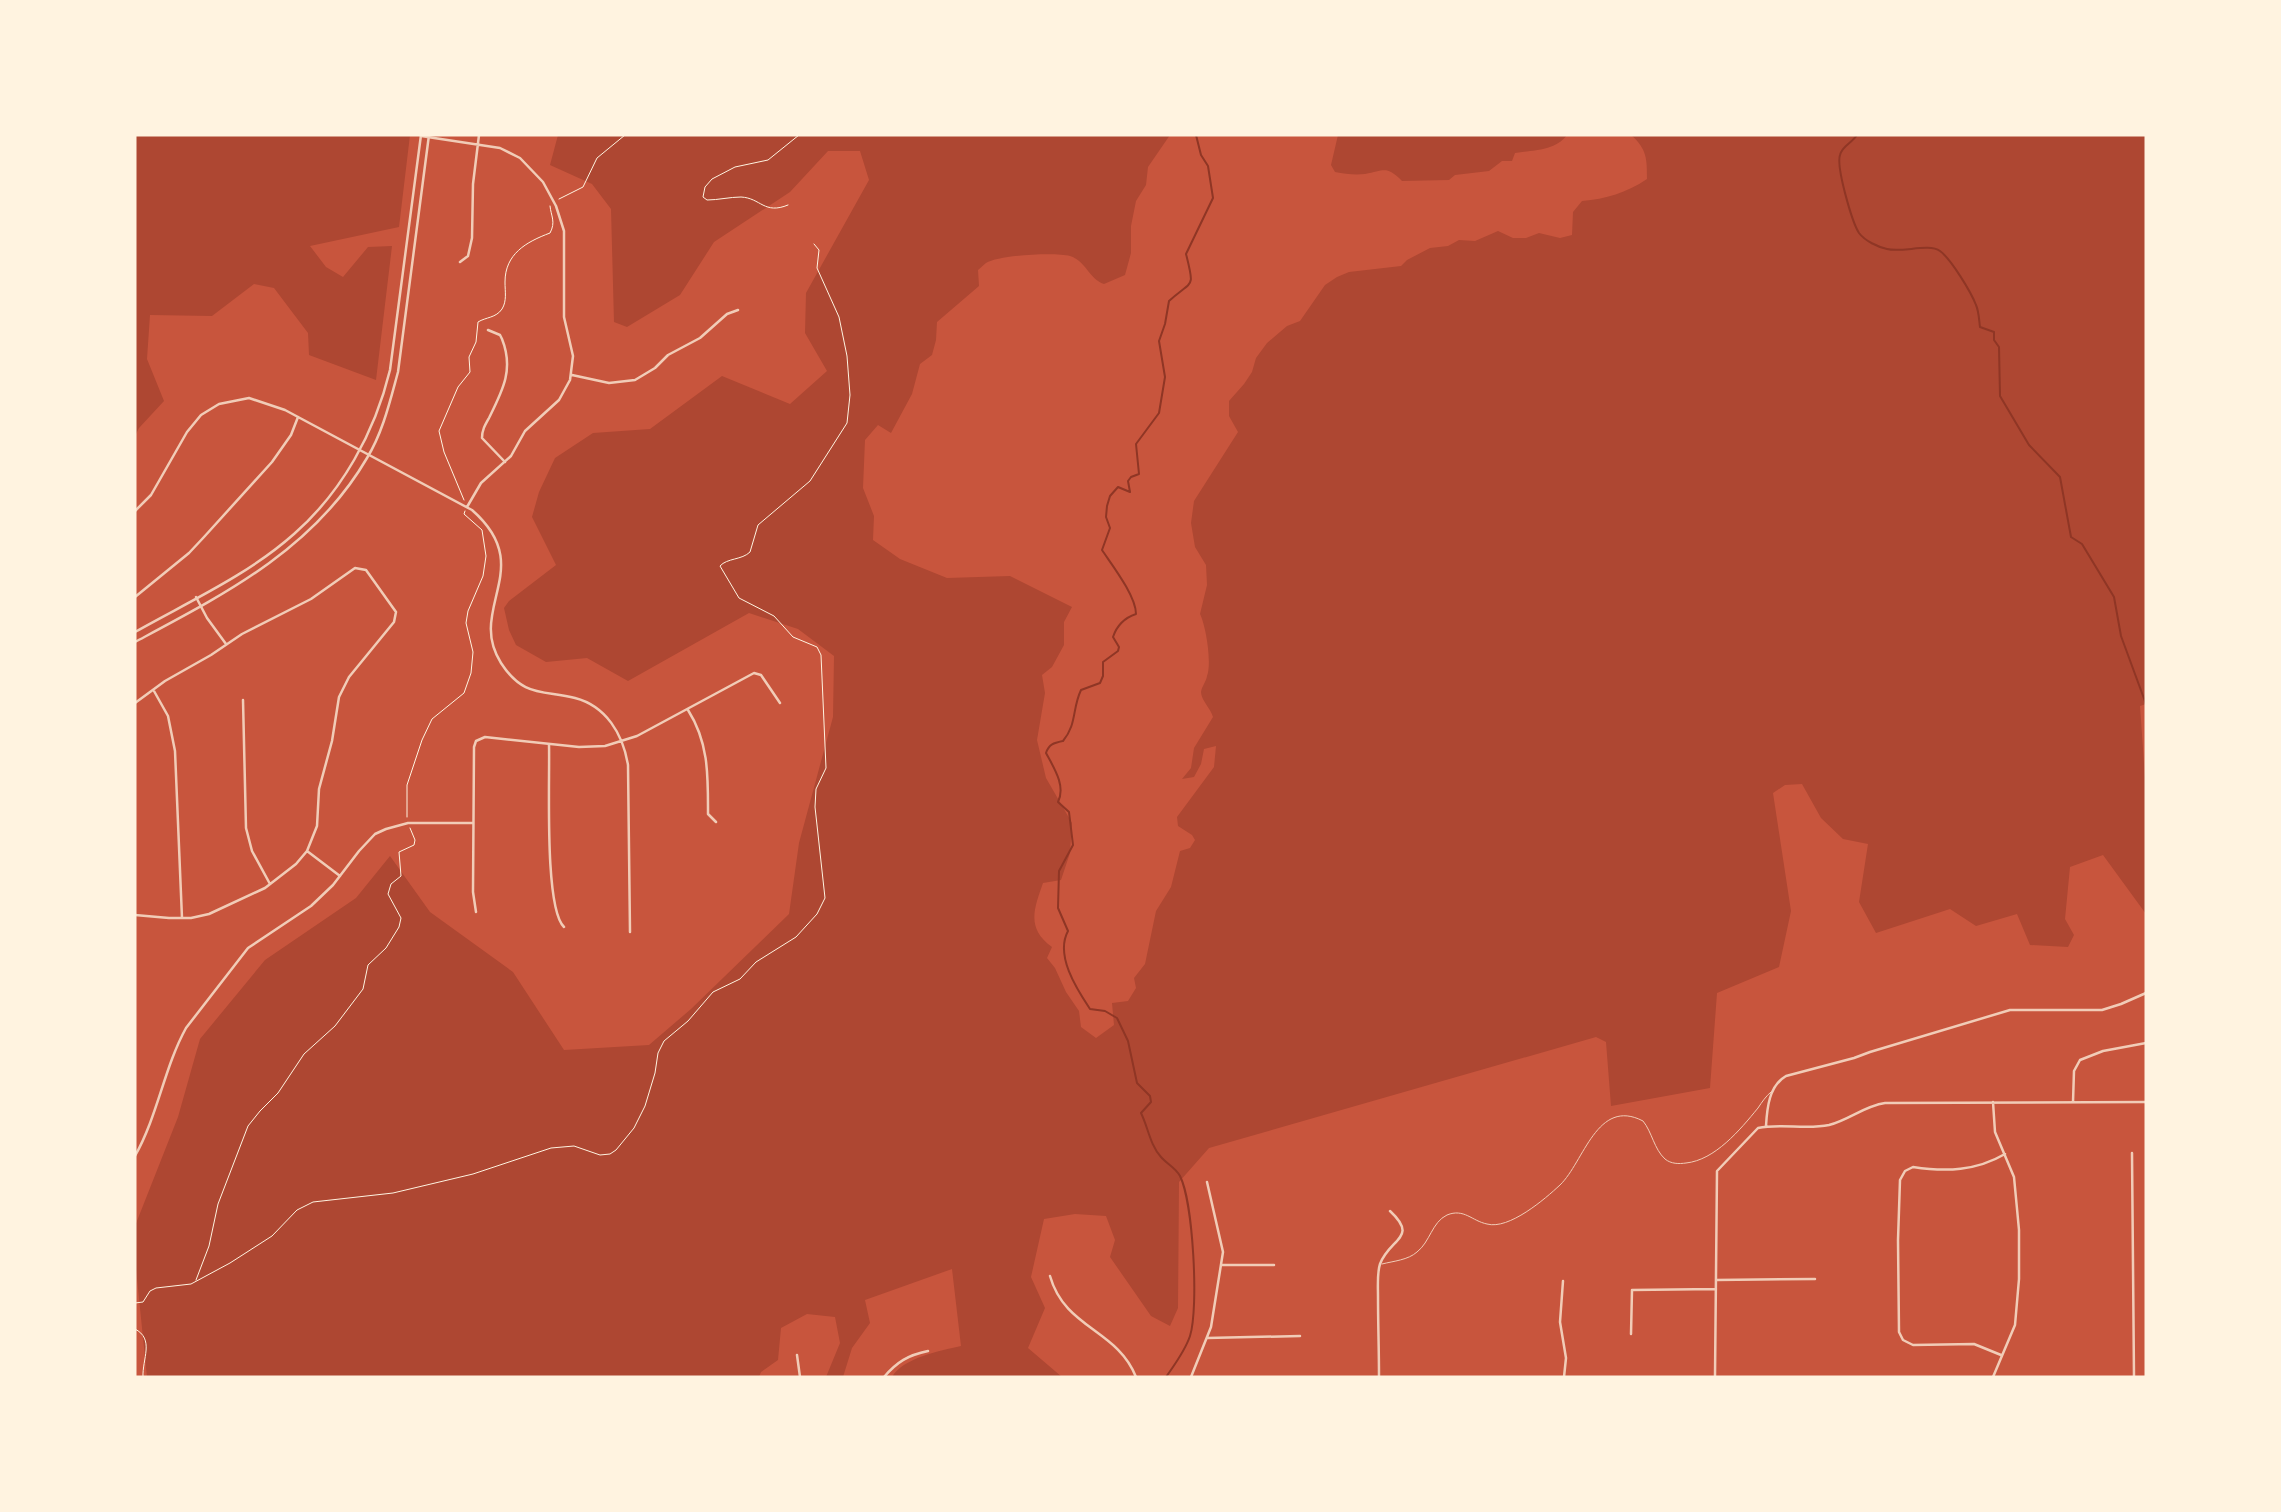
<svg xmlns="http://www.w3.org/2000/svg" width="2281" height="1512" viewBox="0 0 2281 1512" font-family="Jost,sans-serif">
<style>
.green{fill:#ae4732}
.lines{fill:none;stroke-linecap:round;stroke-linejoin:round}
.stream{stroke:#8f3625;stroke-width:2}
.path{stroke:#fff3e0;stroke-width:1}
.service{stroke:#f1ccb7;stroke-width:1}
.minor{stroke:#f1ccb7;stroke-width:2.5}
.tertiary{stroke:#f1ccb7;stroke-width:2.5}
</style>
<rect width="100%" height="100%" fill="#c8553d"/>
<path class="green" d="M 135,135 L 410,135 L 399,227 L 310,246 L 326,267 L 343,277 L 368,247 L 392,246 L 376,380 L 309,355 L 308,333 L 274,288 L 254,284 L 212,316 L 150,315 L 147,359 L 164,401 L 139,428 L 135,436 Z
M 558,135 L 1170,135 L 1148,167 L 1146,185 L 1136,201 L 1131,226 L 1131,253 L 1125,275 L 1104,284 C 1089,279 1086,261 1070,256 C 1055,252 999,255 986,263 C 983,265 981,268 978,270 L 979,286 L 937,322 L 936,340 L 932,355 L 920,364 L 912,394 L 891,433 L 878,425 L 865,440 L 863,488 L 874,516 L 873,540 L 900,559 L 947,578 L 1010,576 L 1072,607 L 1064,622 L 1064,645 L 1052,667 L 1042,675 L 1045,693 L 1037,740 L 1046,778 L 1072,823 L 1070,853 L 1061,880 L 1043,883 C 1034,909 1026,928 1052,947 L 1047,958 L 1055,968 L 1066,992 L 1079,1011 L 1081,1027 L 1096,1038 L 1114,1025 L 1112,1003 L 1128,1001 L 1136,988 L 1134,978 L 1145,964 L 1156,911 L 1171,887 L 1180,851 L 1190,848 L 1195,840 L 1192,835 L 1178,826 L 1177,817 L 1214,767 L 1216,746 L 1204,749 L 1201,764 L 1194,777 L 1182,779 L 1191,768 L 1194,748 L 1213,717 C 1211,709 1201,700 1201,692 C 1202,686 1206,682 1207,676 C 1212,663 1206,626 1200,614 L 1207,585 L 1206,565 L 1195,547 L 1191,523 L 1194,501 L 1238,432 L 1229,416 L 1229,401 L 1244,384 L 1252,372 L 1256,358 L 1267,343 L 1287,326 L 1300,321 L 1325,285 L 1337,277 L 1349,272 L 1401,266 L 1407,260 L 1430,248 L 1448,246 L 1459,240 L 1475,241 L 1498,231 L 1513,238 L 1526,238 L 1539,233 L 1560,238 L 1572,235 L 1573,212 L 1582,201 C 1606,199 1626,193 1647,179 C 1647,159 1647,149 1631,135 L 2146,135 L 2146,704 L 2140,706 L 2146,792 L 2146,914 L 2103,855 L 2070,867 L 2065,919 L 2074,935 L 2068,947 L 2030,945 L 2017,914 L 1976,926 L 1950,909 L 1876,933 L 1859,902 L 1868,844 L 1843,839 L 1821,818 L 1802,784 L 1785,785 L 1773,793 L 1791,911 L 1779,967 L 1717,993 L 1710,1088 L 1611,1106 L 1606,1042 L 1596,1037 L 1209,1148 L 1179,1182 L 1178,1308 L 1170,1326 L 1151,1316 L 1110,1257 L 1115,1240 L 1106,1216 L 1075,1214 L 1044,1219 L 1031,1277 L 1045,1308 L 1028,1348 L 1062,1377 L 892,1377 C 903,1358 939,1351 961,1346 L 952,1269 L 865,1300 L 870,1323 L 852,1348 L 843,1377 L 826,1377 L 840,1343 L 835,1317 L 807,1314 L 781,1328 L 778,1360 L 761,1372 L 759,1377 L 147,1377 L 135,1259 L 135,1226 L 178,1117 L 200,1039 L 265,960 L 356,898 L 390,856 L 430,912 L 513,972 L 564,1050 L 649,1045 L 691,1009 L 789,914 L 799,843 L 833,717 L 834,656 L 798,629 L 749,613 L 628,681 L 587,658 L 546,662 L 516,645 L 509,630 L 504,608 L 509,601 L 556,565 L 532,517 L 539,492 L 555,458 L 593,433 L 650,429 L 722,376 L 790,404 L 827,371 L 805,333 L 806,293 L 869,180 L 860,151 L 828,151 L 790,192 L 714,242 L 680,295 L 627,327 L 614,322 L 611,209 L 592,184 L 550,165 Z
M 1338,135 L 1567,135 C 1555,151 1534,150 1515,153 L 1512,161 L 1502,161 L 1489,171 L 1455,175 L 1449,180 L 1402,181 C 1386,165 1384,171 1365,174 C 1355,175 1345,174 1335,172 L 1331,165 Z"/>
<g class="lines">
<path class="stream" d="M 1857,135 C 1852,143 1842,146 1840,155 C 1836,167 1852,222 1859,233 C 1865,241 1878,247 1887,249 C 1902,253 1929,243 1940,251 C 1951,259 1971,292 1976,305 C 1979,312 1979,320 1980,327 L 1994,332 L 1994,340 L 1999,347 L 2000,396 L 2029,445 L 2060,477 L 2071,537 L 2082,544 L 2114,597 L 2121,636 L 2146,704
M 1166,1377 C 1175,1364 1185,1351 1190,1336 C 1199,1307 1193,1202 1180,1176 C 1176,1168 1167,1164 1161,1157 C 1150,1145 1148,1127 1141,1113 L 1151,1102 L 1150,1096 L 1137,1083 L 1128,1041 L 1117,1018 L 1105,1011 L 1090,1009 C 1076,988 1055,955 1068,931 L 1058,908 L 1059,871 L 1073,845 L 1069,812 L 1058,802 C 1066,786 1054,768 1046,753 C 1049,744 1054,743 1063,741 C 1077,724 1072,709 1081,690 L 1100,683 L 1103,676 L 1103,662 L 1118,651 L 1119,647 L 1113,637 C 1117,625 1124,618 1136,614 C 1136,596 1112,565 1102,550 L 1110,528 L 1106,517 L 1107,506 L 1110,496 L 1118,487 L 1130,492 L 1128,481 L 1131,477 L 1139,474 L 1136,444 L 1159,413 L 1165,377 L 1159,341 L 1165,324 L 1169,301 C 1193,279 1195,290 1186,254 L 1213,198 L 1208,166 L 1201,155 L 1196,135"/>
<path class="path" d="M 559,199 L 583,187 L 597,158 L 625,135
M 788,205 C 764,215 761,198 741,197 C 730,197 718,200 707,200 L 703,197 L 705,187 L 712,179 L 735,167 L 768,160 L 799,135
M 464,500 L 444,452 L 439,431 L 458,387 L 470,372 L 469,357 L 476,342 L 478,322 C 486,317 496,318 502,309 C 507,301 505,292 505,282 C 505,254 526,242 550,233 C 556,222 551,216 550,206
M 407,817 L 407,785 L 422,740 L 432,719 L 464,693 L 471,673 L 473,652 L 466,623 L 468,611 L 483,576 L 486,556 L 482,530 L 464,514 L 465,511
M 196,1280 L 209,1246 L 218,1204 L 248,1126 L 260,1111 L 278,1093 L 304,1054 L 335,1026 L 363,989 L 368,965 L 386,948 L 399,927 L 401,918 L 388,894 L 391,884 L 401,876 L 399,852 L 414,845 L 415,840 L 410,828
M 135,1303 L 143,1302 L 150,1291 L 156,1288 L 191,1284 L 230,1263 L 272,1236 L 297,1210 L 313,1202 L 393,1193 L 473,1174 L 551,1148 L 574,1146 L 600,1155 L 610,1154 L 616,1150 L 634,1128 L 645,1106 L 655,1073 L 658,1053 L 664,1041 L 688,1021 L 713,992 L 740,979 L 756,962 L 796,937 L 817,914 L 825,898 L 815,807 L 816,789 L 826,768 L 821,655 L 817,647 L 793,637 L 774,616 L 739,598 L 720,566 C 727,558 742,560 750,552 L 758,525 L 810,481 L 847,423 L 850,395 L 847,356 L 839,317 L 817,268 L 819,250 L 814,244
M 135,1329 C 155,1339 142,1359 143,1377"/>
<path class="service" d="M 1382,1264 C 1394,1261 1408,1260 1417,1252 C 1430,1242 1432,1222 1447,1215 C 1464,1208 1472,1221 1487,1224 C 1509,1230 1545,1199 1560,1185 C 1584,1162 1597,1097 1643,1121 C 1652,1132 1654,1149 1665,1159 C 1671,1164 1679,1164 1686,1163 C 1715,1160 1740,1130 1758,1108 C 1762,1102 1766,1096 1771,1092"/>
<path class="minor" d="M 421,136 L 500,148 L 520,158 L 543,182 L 556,206 L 564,231 L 564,317 L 573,356 L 570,380 L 559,400 L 525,431 L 511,456 L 481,483 L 467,507
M 460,262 L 468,256 L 472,238 L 473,184 L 479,135
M 488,330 L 500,335 L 502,339 C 514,369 503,390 489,418 C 485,425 482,430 482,438 L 505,462
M 572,375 L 609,383 L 635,380 L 655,368 L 668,355 L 700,338 L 727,314 L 738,310
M 135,511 L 151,495 L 187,432 L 201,415 L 219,404 L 249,398 L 285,410 L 472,510 C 538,568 466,608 501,663 C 523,697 542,690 575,698 C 606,706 623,734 628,765 L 630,932
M 135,597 L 189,553 L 204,537 L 272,462 L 291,435 L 298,417
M 196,597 L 207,618 L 226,644
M 154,691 L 168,716 L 175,751 L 182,918
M 243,700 L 246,828 L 252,851 L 270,884
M 135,703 L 165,681 L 211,655 L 242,634 L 311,599 L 355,568 L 366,570 L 396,612 L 394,622 L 349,677 L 339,697 L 332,741 L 319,789 L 317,826 L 307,851 L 296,864 L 265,888 L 209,914 L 191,918 L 169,918 L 135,915
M 688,710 C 709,743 708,776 708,814 L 716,822
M 549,745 C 550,778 544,908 564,927
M 307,851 L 340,876
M 476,912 L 473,892 L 474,747 L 476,741 L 485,737 L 579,747 L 605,746 L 637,736 L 754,673 L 761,675 L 780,703
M 2073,1102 L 2074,1071 L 2080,1060 L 2103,1051 L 2146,1043
M 1766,1126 C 1767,1108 1769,1086 1786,1076 L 1854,1058 L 1870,1052 L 2010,1010 L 2102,1010 L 2121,1004 L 2146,993
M 2132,1153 L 2134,1377
M 135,1156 C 158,1115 164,1068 186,1028 L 248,948 L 311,906 L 333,885 L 359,851 L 375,834 L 386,829 L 408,823 L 473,823
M 1221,1265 L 1274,1265
M 1050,1276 C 1065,1329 1117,1329 1136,1377
M 1716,1280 L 1815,1279
M 1563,1281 L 1560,1322 L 1566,1358 L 1564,1377
M 1631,1334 L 1632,1290 L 1716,1289
M 1207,1338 L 1300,1336
M 797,1355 L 800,1377
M 2001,1355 L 1974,1344 L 1913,1345 L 1903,1340 L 1899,1332 L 1898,1240 L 1900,1180 L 1905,1171 L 1913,1167 C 1946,1172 1976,1171 2005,1154
M 884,1377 C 897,1362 908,1355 928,1351
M 1191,1377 L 1211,1327 L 1223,1252 L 1207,1182
M 1379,1377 C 1379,1350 1378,1323 1378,1296 C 1378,1286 1377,1273 1380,1264 C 1390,1238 1419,1238 1390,1211
M 1715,1377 L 1717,1171 L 1758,1128 C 1781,1123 1806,1130 1829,1125 C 1849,1120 1864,1106 1885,1103 L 2146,1102
M 1993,1377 L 2015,1325 L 2019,1279 L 2019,1230 L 2014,1177 L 1995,1132 L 1993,1102"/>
<path class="tertiary" d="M 135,632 C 188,602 248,575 294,534 C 342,492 375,432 390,370 L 421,135
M 135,642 C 225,594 314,549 367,458 C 383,432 390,401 398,372 L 429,135"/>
</g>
<rect width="2281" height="1512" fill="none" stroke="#fff3e0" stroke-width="273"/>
</svg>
